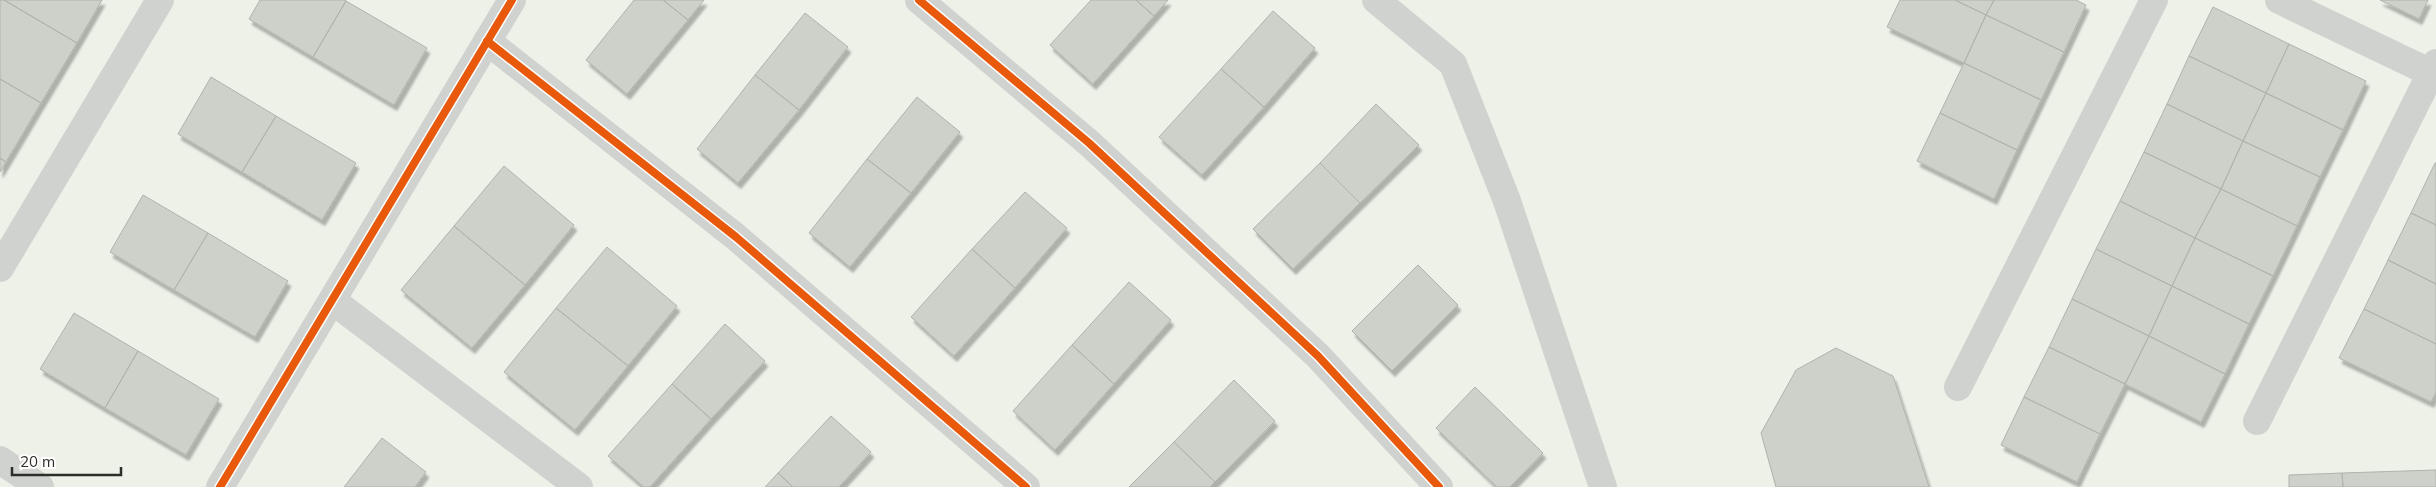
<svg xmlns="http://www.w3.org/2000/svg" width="2436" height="487" viewBox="0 0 2436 487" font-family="Mulish,sans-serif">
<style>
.building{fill:#cdd1c9;stroke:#b0b3ac;filter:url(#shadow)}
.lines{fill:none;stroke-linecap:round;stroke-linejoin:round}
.street{stroke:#d0d2cf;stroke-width:28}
.cycleway-casing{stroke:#fff;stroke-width:11}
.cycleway{stroke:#e8590c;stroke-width:8}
</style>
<defs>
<filter id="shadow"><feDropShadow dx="3" dy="5.5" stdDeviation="1" flood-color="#0004"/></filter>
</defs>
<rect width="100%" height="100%" fill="#edf1e8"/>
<path class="building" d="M 0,0 L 4,0 L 77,43 L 41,103 L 0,79 Z
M 4,0 L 102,0 L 77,43 Z
M 260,0 L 345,0 L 346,1 L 313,57 L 249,19 Z
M 634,0 L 663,0 L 688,20 L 627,94 L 586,60 Z
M 663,0 L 704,0 L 688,20 Z
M 1091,0 L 1136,0 L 1154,16 L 1093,84 L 1050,45 Z
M 1136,0 L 1168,0 L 1154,16 Z
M 1900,0 L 1955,0 L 1986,15 L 1964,63 L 1887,27 Z
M 1955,0 L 1994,0 L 1986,15 Z
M 1994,0 L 2076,0 L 2086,5 L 2064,52 L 1986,15 Z
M 2380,0 L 2428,0 L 2419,19 Z
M 346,1 L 427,48 L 394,105 L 313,57 Z
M 2213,7 L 2289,44 L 2266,93 L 2189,56 Z
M 1273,11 L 1315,48 L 1264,107 L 1221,69 Z
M 805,13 L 848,47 L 799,110 L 755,75 Z
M 1986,15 L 2064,52 L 2041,100 L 1964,63 Z
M 2289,44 L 2366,81 L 2343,130 L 2266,93 Z
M 2189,56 L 2266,93 L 2243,141 L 2167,104 Z
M 1964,63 L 2041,100 L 2017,150 L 1940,113 Z
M 1221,69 L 1264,107 L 1202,175 L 1159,137 Z
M 755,75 L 799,110 L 738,183 L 697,149 Z
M 211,77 L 276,116 L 242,172 L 178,134 Z
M 0,79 L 41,103 L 6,162 L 0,158 Z
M 2266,93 L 2343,130 L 2320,177 L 2243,141 Z
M 917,97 L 960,132 L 911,193 L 867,159 Z
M 1376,104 L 1419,145 L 1360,203 L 1320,163 Z
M 2167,104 L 2243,141 L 2221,189 L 2144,152 Z
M 1940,113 L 2017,150 L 1994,199 L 1917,161 Z
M 276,116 L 356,163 L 322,220 L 242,172 Z
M 2243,141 L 2320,177 L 2297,226 L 2221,189 Z
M 2144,152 L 2221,189 L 2195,238 L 2120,201 Z
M 0,158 L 6,162 L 0,172 Z
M 867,159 L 911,193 L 850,267 L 809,233 Z
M 1320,163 L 1360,203 L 1293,269 L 1253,229 Z
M 2435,163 L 2436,163 L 2436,225 L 2411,213 Z
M 504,166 L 574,225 L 525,285 L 454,226 Z
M 2221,189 L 2297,226 L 2273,276 L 2195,238 Z
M 1025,192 L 1067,228 L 1015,288 L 972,249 Z
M 143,195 L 208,233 L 174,290 L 110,252 Z
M 2120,201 L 2195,238 L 2172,286 L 2096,249 Z
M 2411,213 L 2436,225 L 2436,284 L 2388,260 Z
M 454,226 L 525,285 L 472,348 L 401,290 Z
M 208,233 L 288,281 L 255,337 L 174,290 Z
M 2195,238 L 2273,276 L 2249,324 L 2172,286 Z
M 607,247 L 677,306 L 628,366 L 556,308 Z
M 972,249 L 1015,288 L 954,356 L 911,317 Z
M 2096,249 L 2172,286 L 2149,336 L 2072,299 Z
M 2388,260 L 2436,284 L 2436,344 L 2364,309 Z
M 1418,265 L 1458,305 L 1392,371 L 1352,331 Z
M 1129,282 L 1171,320 L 1114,384 L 1072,345 Z
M 2172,286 L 2249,324 L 2225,374 L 2149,336 Z
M 2072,299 L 2149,336 L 2125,384 L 2049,347 Z
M 556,308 L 628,366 L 575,430 L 504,372 Z
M 2364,309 L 2436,344 L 2436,392 L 2431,402 L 2339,358 Z
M 74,313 L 138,351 L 105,408 L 40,369 Z
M 725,324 L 765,361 L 711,419 L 672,384 Z
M 2149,336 L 2225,374 L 2201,422 L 2125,384 Z
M 1072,345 L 1114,384 L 1055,450 L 1013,411 Z
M 2049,347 L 2125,384 L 2100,434 L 2024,397 Z
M 1836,348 L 1893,376 L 1929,487 L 1776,487 L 1761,433 L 1796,370 Z
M 138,351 L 219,399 L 186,455 L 105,408 Z
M 1234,380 L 1275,421 L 1215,482 L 1174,442 Z
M 672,384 L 711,419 L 650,487 L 644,487 L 608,456 Z
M 1475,387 L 1543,453 L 1510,487 L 1497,487 L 1436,428 Z
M 2024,397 L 2100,434 L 2077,482 L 2001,445 Z
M 831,416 L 871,452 L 839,487 L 793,487 L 778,473 Z
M 382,438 L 426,472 L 415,487 L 344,487 Z
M 1174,442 L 1215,482 L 1210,487 L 1129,487 Z
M 2436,470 L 2436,487 L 2343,487 L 2342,473 Z
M 778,473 L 793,487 L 765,487 Z
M 2342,473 L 2343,487 L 2289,487 L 2289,475 Z"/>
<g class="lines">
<path class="street" d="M 919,0 L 1089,143 L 1318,356 L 1439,487
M 1376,0 L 1453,64 L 1507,201 L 1603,487
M 2279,0 L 2431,73
M 487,41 L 736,237 L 1026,487
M 0,268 L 160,0
M 333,301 L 579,487
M 1958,387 L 2154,0
M 2257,421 L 2436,63
M 0,460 L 40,487
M 220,487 L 512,0"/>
<g class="cycleway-casing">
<path id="cycleway" d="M 919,0 L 1089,143 L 1318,356 L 1439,487
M 487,41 L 736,237 L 1026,487
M 220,487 L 512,0"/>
</g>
<use href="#cycleway" class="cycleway"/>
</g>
<path d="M12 467v8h109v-8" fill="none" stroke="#2c2f28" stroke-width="2.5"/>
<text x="20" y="467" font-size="15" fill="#2c2f28" stroke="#ffffff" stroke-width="4" paint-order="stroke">20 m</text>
</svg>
